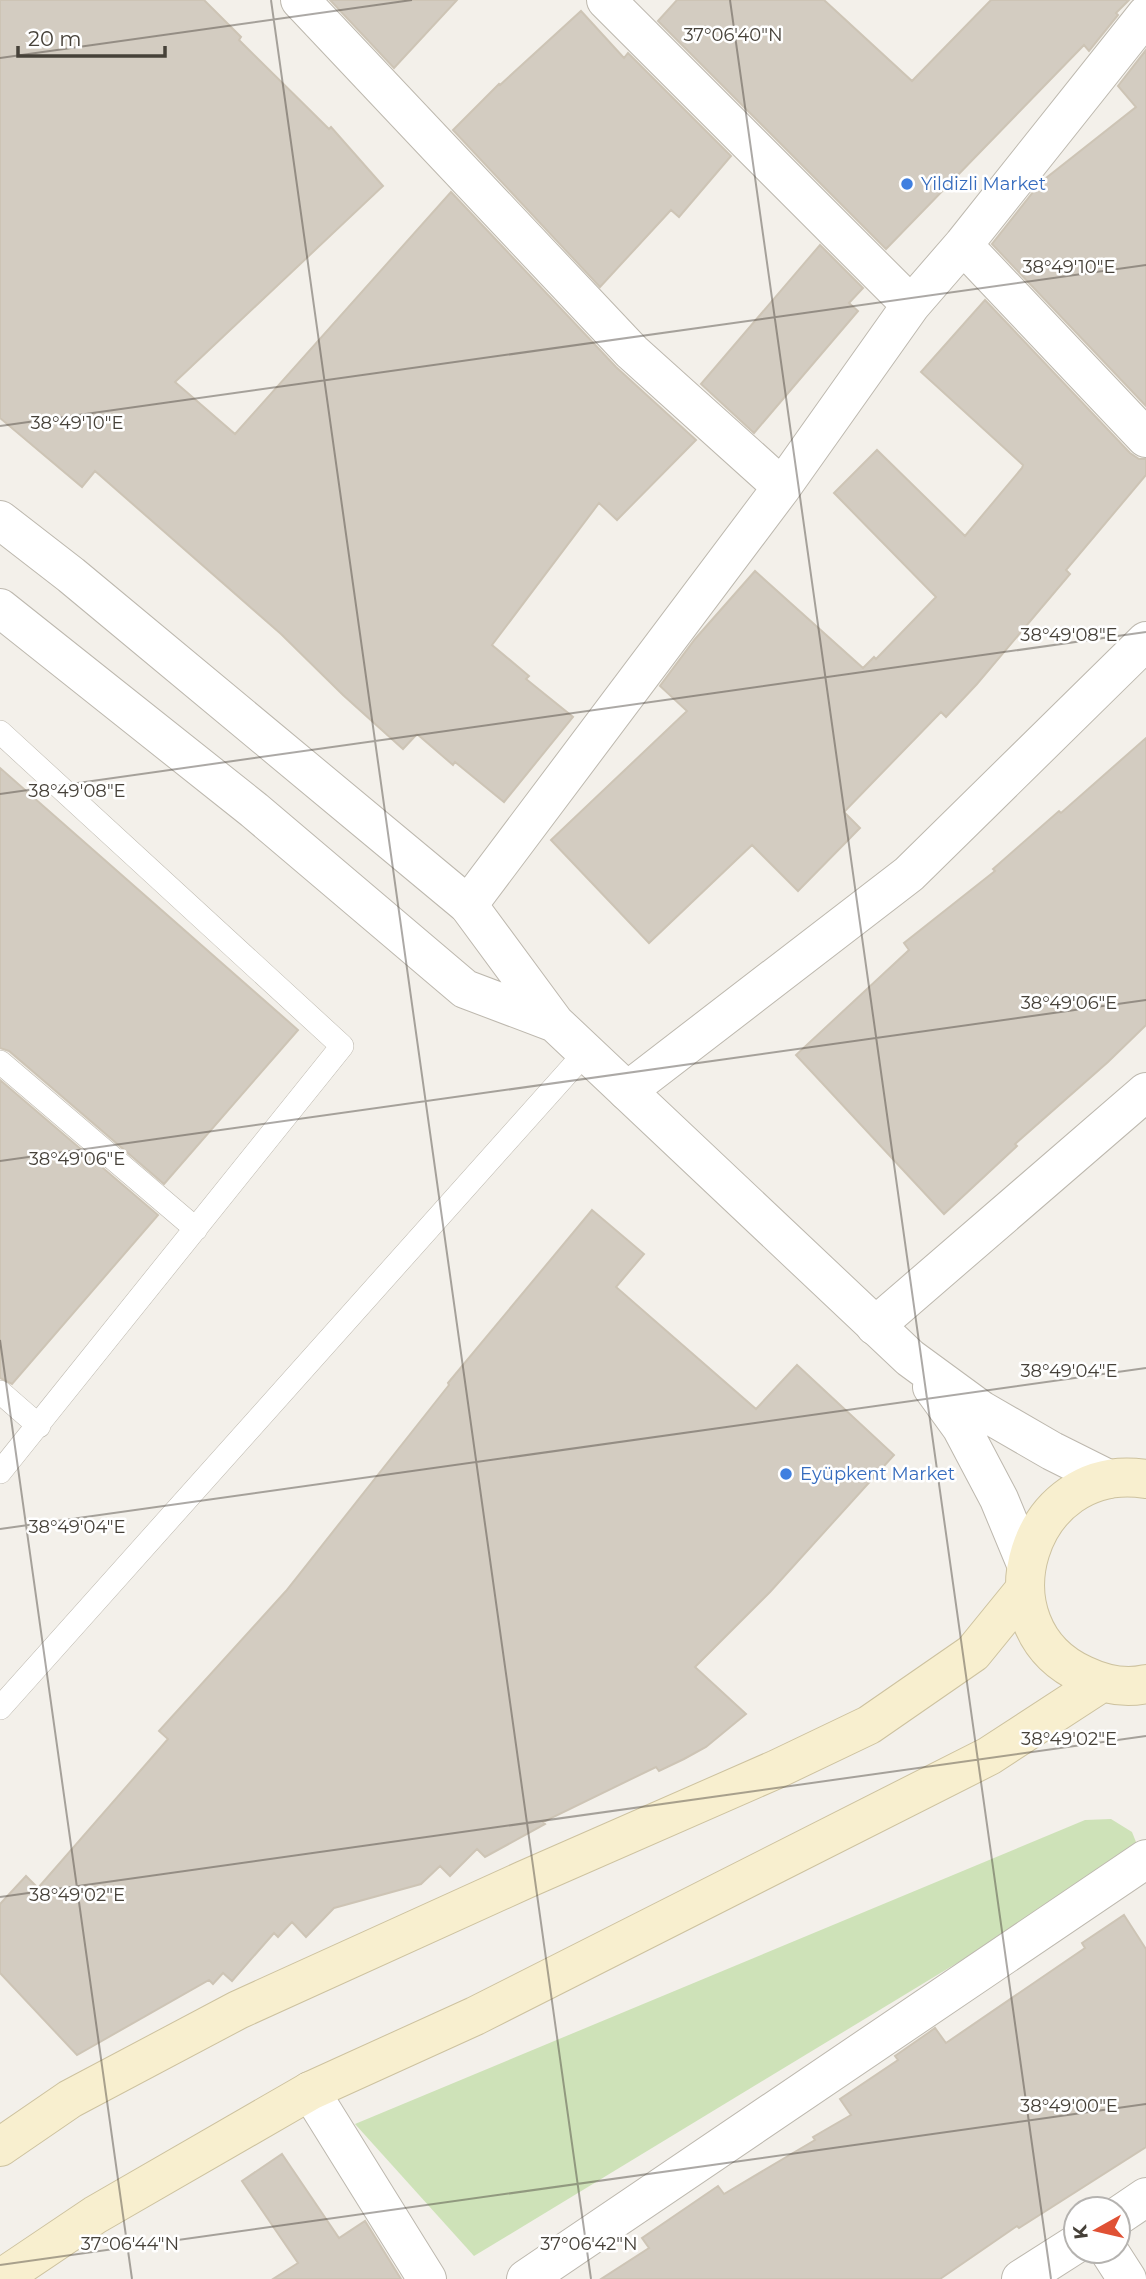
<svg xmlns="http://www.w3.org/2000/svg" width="1146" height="2279" viewBox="0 0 1146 2279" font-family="Montserrat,sans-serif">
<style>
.green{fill:#cee2b8}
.building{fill:#d3ccc1;stroke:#cdc4b5;stroke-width:2}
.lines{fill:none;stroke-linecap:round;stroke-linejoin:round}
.service-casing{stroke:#bdb8ae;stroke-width:24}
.minor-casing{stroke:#bdb8ae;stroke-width:40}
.tertiary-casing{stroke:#bdb8ae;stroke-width:40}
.secondary-casing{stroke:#cdc29f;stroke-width:40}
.service{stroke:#fff;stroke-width:23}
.minor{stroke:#fff;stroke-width:38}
.tertiary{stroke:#fff;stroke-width:38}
.secondary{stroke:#f8efcf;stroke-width:38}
.ticks{fill:none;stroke:#464139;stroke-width:2;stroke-opacity:0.45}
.shop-dot{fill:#3f7fe0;stroke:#fff;stroke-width:2.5}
.labels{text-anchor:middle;stroke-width:5;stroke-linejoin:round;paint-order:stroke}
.shop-label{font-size:18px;fill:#366cbe;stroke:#fff;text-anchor:start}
.ticks-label{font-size:18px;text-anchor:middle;fill:#464139;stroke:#fff;stroke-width:5;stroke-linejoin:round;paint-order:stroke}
</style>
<rect width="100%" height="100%" fill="#f3f0ea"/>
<path class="green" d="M 1111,1819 L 1132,1832 L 1140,1852 L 474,2256 L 355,2124 L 1085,1820 Z"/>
<path class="building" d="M 0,0 L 204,0 L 241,37 L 239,40 L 329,129 L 331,127 L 383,186 L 175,382 L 235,434 L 451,192 L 616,367 L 696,440 L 617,520 L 599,503 L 492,645 L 529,676 L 526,679 L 573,717 L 504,802 L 455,762 L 453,765 L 417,734 L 403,749 L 343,695 L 281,634 L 95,471 L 82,487 L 0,418 Z
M 330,0 L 457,0 L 394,68 Z
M 677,0 L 824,0 L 912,81 L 991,0 L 1129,0 L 1116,13 L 1118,15 L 1089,51 L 1084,45 L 886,249 L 658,21 Z
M 581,11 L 624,58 L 628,53 L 731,156 L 679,217 L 671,210 L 600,287 L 453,130 L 499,84 L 500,85 Z
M 1146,50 L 1146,406 L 992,244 L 1041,182 L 1136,107 L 1118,86 Z
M 820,245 L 863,288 L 849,303 L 858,311 L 754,433 L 701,384 Z
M 985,300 L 1130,453 L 1139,459 L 1146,459 L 1146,475 L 1066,570 L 1070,574 L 977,684 L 946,717 L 941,712 L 844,812 L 860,828 L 798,891 L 752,845 L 649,943 L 551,840 L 687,711 L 660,686 L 695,639 L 755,571 L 863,668 L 874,657 L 876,659 L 936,597 L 834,493 L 877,450 L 965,536 L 1022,468 L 1023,465 L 921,372 Z
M 1146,738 L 1146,1025 L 1108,1062 L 1015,1144 L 1017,1146 L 944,1214 L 796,1055 L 909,950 L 904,943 L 995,871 L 993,869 L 1059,811 L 1061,813 Z
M 0,768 L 298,1030 L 164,1184 L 9,1051 L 0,1048 Z
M 0,1080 L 158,1215 L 12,1384 L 0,1378 Z
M 592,1210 L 644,1254 L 616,1287 L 756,1409 L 797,1365 L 894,1455 L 770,1592 L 695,1667 L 746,1714 L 706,1747 L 684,1759 L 659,1771 L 656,1767 L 543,1822 L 545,1824 L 485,1857 L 477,1849 L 450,1876 L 440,1866 L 421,1884 L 334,1908 L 306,1937 L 292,1922 L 278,1937 L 274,1933 L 232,1981 L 223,1973 L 213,1984 L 209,1980 L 77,2055 L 0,1973 L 0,1904 L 26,1876 L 38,1888 L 168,1739 L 159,1731 L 286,1591 L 449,1385 L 448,1383 Z
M 1124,1915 L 1146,1949 L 1146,2147 L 1019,2228 L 1017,2226 L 940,2279 L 601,2279 L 649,2248 L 642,2238 L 718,2186 L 724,2194 L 815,2140 L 813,2137 L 851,2115 L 840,2099 L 898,2060 L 895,2056 L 928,2033 L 935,2028 L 946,2043 L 1085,1948 L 1082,1943 Z
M 282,2154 L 339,2238 L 365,2221 L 401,2279 L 273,2279 L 298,2263 L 242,2181 Z"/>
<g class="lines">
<g class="service-casing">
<path id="service" d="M 0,732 L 342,1046 L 0,1472
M 0,1062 L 196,1229
M 0,1392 L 39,1426
M 0,1708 L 586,1052"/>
</g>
<g class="minor-casing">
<path id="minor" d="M 300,0 L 632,352 L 782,487
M 606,0 L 911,305
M 963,245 L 1146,438
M 468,905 L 782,487 L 911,305 L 963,245 L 1146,15
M 627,1091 L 909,874 L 1146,641
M 875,1326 L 1146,1092
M 310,2091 L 427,2279
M 1118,2216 L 1146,2197
M 1109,2251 L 1127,2279
M 526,2279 L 1146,1859
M 1021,2279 L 1076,2244"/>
</g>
<g class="tertiary-casing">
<path id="tertiary" d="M 0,520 L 71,575 L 468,905 L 555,1023 L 910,1358 L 981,1410 L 1052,1451 L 1108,1479
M 0,608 L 254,810 L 465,989 L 555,1023
M 932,1387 L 961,1427 L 999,1499 L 1026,1564"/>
</g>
<g class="secondary-casing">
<path id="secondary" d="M 1146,1479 C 1027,1460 977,1627 1084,1675 C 1103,1684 1125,1689 1146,1684
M 0,2147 L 70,2099 L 238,2010 L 524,1880 L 777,1769 L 869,1725 L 973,1653 L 1025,1589
M 0,2279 L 95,2215 L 310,2091 L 475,2016 L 989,1756 L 1101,1683"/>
</g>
<use href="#service" class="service"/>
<use href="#minor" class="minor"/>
<use href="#tertiary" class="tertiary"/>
<use href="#secondary" class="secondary"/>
</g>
<path class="ticks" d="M 271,0 L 591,2279M 730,0 L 1051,2279M 0,58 L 412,0M 0,426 L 1146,265M 0,794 L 1146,632M 0,1161 L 1146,1000M 0,1340 L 132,2279M 0,1529 L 1146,1368M 0,1897 L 1146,1736M 0,2265 L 1146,2104"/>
<g class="shop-dot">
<circle cx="907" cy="184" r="7"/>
<circle cx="786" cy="1474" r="7"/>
</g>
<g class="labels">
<g class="shop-label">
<text x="921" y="190">Yildizli Market</text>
<text x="800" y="1480">Eyüpkent Market</text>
</g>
</g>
<g class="ticks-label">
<text x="733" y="41">37°06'40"N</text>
<text x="1069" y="273">38°49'10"E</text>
<text x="77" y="429">38°49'10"E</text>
<text x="1069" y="641">38°49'08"E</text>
<text x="77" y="797">38°49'08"E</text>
<text x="1069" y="1009">38°49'06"E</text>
<text x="77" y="1165">38°49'06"E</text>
<text x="1069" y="1377">38°49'04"E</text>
<text x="77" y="1533">38°49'04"E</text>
<text x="1069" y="1745">38°49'02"E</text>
<text x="77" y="1901">38°49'02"E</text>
<text x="1069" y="2112">38°49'00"E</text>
<text x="130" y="2250">37°06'44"N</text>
<text x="589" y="2250">37°06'42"N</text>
</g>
<g transform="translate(1097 2230) rotate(262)"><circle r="33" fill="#ffffff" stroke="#b5b3b0" stroke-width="2"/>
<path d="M0-5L12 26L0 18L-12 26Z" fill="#e05134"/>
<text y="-10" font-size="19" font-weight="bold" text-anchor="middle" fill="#464139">K</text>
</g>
<path d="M18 46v10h147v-10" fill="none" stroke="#464139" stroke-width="3.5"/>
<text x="28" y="46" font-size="21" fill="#464139" stroke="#ffffff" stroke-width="5" paint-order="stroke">20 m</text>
</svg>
